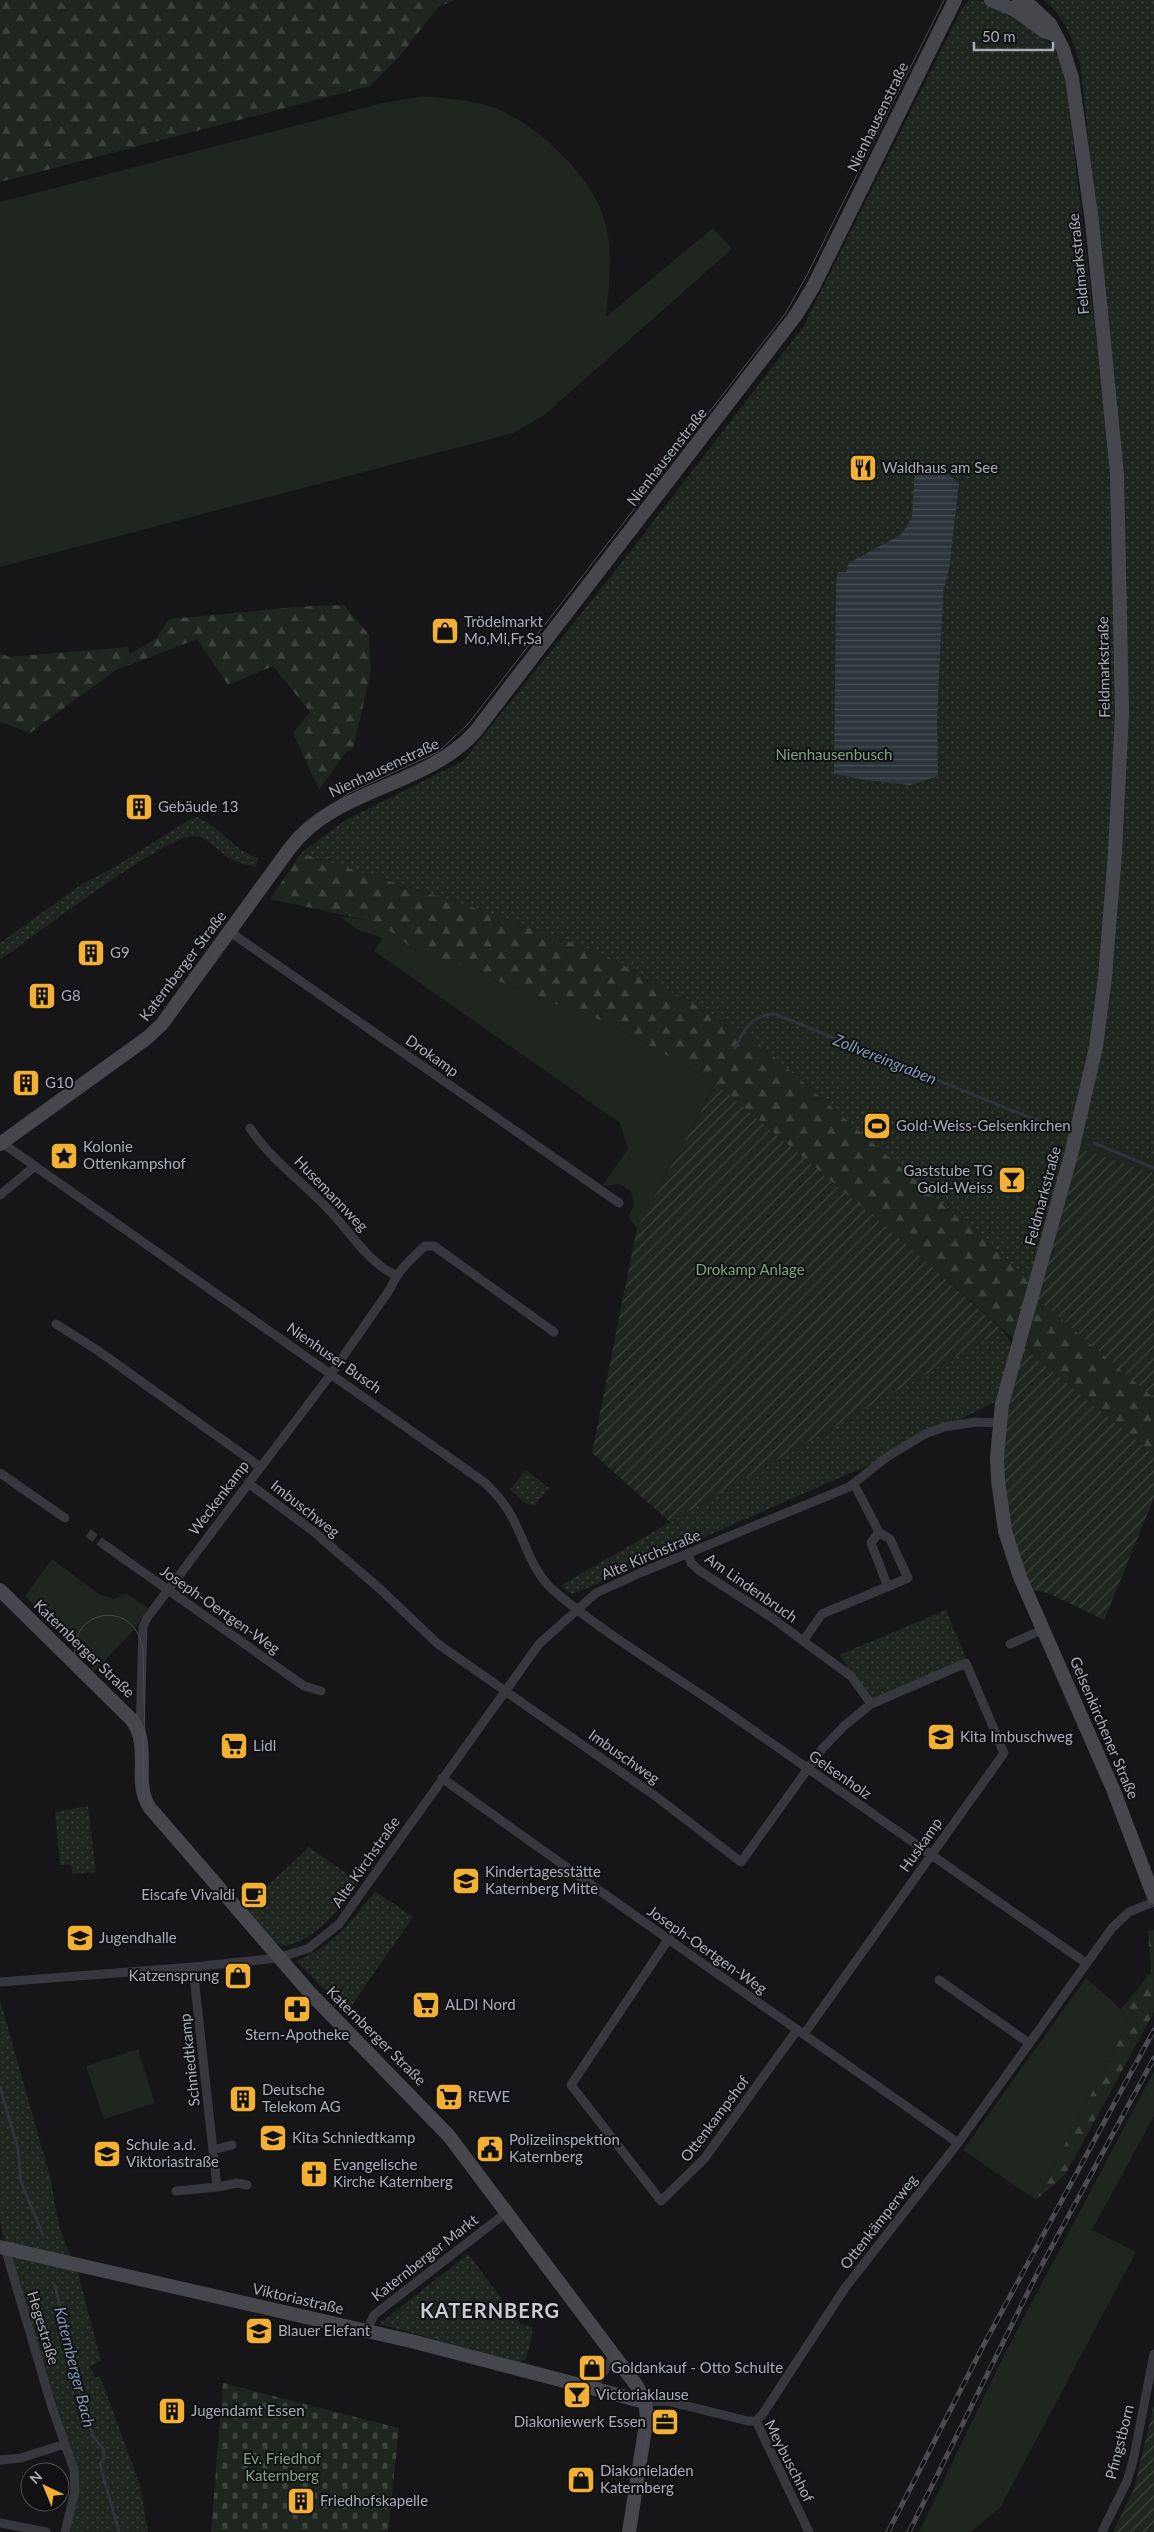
<svg xmlns="http://www.w3.org/2000/svg" width="1154" height="2532" viewBox="0 0 1154 2532" font-family="Lato,sans-serif">
<style>
.grass{fill:#1e261f}
.forest{fill:url(#forest-firs)}
.cemetery{fill:url(#cemetery-stones)}
.park{fill:url(#park-dots)}
.garden{fill:url(#garden-furrows)}
.water{fill:url(#water-rules)}
.lines{fill:none;stroke-linecap:round;stroke-linejoin:round}
.stream{stroke:#2c353c;stroke-width:3}
.street-tunnel{stroke:#333438;stroke-width:9;stroke-dasharray:9 4.5;stroke-linecap:butt}
.street{stroke:#37383d;stroke-width:9}
.secondary{stroke:#45474d;stroke-width:14}
.tram{stroke:#4a4c52;stroke-width:1}
.rail-casing{stroke:#4a4c52;stroke-width:5}
.rail{stroke:#111113;stroke-width:3;stroke-dasharray:9;stroke-linecap:butt}
.labels{text-anchor:middle;stroke-width:4;stroke-linejoin:round;paint-order:stroke}
.street-label{font-size:15px;fill:#a8adb8;stroke:#111113}
.poi-label{font-size:15px;fill:#a8adb8;stroke:#111113;text-anchor:start}
.park-label{font-size:15px;fill:#7fa381;stroke:#111113}
.water-label{font-size:16px;font-style:italic;fill:#7f9bb3;stroke:#111113}
.district-label{font-size:20px;font-weight:bold;letter-spacing:1px;fill:#c9ccd4;stroke:#111113}
</style>
<defs>
<pattern id="forest-firs" width="22" height="20" patternUnits="userSpaceOnUse" patternTransform="scale(1.25)"><rect width="22" height="20" fill="#1e261f"/><path d="M5 1l3.5 6h-7zM16 11l3.5 6h-7z" fill="#3c433d"/></pattern>
<pattern id="cemetery-stones" width="16" height="16" patternUnits="userSpaceOnUse" patternTransform="scale(1.25)"><rect width="16" height="16" fill="#1e261f"/><path d="M2 7V4a2 2 0 0 1 4 0v3zM10 15v-3a2 2 0 0 1 4 0v3z" fill="#3c433d"/></pattern>
<pattern id="park-dots" width="8" height="8" patternUnits="userSpaceOnUse" patternTransform="scale(1.25)"><rect width="8" height="8" fill="#1e261f"/><path d="M2 2h.1M6 6h.1" fill="none" stroke="#3c433d" stroke-width="1.8" stroke-linecap="round"/></pattern>
<pattern id="garden-furrows" width="10" height="10" patternUnits="userSpaceOnUse" patternTransform="scale(1.25)"><rect width="10" height="10" fill="#1e261f"/><path d="M-1 1l2-2M0 10L10 0M9 11l2-2" fill="none" stroke="#3c433d"/></pattern>
<pattern id="water-rules" width="6" height="5" patternUnits="userSpaceOnUse" patternTransform="scale(1.25)"><rect width="6" height="5" fill="#2c353c"/><path d="M0 2.5h6" fill="none" stroke="#485056"/></pattern>
</defs>
<rect width="100%" height="100%" fill="#161618"/>
<path class="grass" d="M 424,96 C 447,99 479,100 500,110 C 542,129 595,179 606,225 C 613,255 609,287 606,317 L 713,228 L 732,249 L 543,416 L 513,433 L 0,567 L 0,202 L 383,103 Z
M 339,916 L 367,920 L 390,931 L 413,949 L 471,969 L 539,998 L 606,1022 L 679,1062 L 716,1084 L 637,1228 L 628,1217 L 634,1206 L 631,1191 L 620,1184 L 602,1186 L 628,1149 L 620,1123 L 374,951 L 383,938 L 358,930 Z
M 1077,1135 L 1154,1160 L 1154,1174 L 1074,1146 Z
M 52,1559 L 99,1594 L 114,1599 L 126,1593 L 148,1608 L 135,1629 L 91,1675 L 93,1663 L 25,1596 Z
M 1086,1978 L 1121,2009 L 1129,2021 L 1036,2200 L 963,2150 Z
M 138,2049 L 155,2103 L 104,2119 L 86,2066 Z
M 1154,2071 L 1154,2116 L 1092,2230 L 1136,2252 L 1000,2508 L 971,2532 L 919,2532 L 1005,2353 Z"/>
<path class="forest" d="M 0,0 L 455,0 L 438,7 L 400,56 L 370,86 L 0,182 Z
M 344,605 L 369,635 L 371,672 L 353,749 L 346,752 L 319,790 L 293,733 L 310,712 L 273,666 L 228,685 L 197,639 L 116,670 L 30,733 L 0,722 L 0,653 L 9,657 L 128,647 L 129,654 L 156,639 L 169,619 L 309,606 Z
M 301,853 L 478,909 L 601,953 L 748,1034 L 1035,1284 L 1017,1342 L 921,1257 L 716,1084 L 679,1062 L 606,1022 L 539,998 L 471,969 L 413,949 L 390,931 L 367,920 L 270,899 Z
M 1033,1295 L 1154,1398 L 1154,1455 L 1018,1343 Z
M 1154,1930 L 1154,2012 L 1065,2175 L 1036,2200 L 1129,2021 L 1121,2009 L 1151,1972 L 1148,1931 Z"/>
<path class="cemetery" d="M 223,2383 L 399,2428 L 388,2532 L 211,2532 Z"/>
<path class="park" d="M 969,0 C 1010,0 1054,36 1065,73 L 1111,467 L 1121,713 L 1095,1047 L 1035,1284 L 748,1034 L 601,953 L 478,909 L 301,853 L 346,820 L 463,761 L 612,575 L 803,327 L 963,7 Z
M 1044,0 L 1154,0 L 1154,1160 L 1077,1135 L 1116,853 L 1122,468 L 1081,69 C 1076,46 1064,15 1044,0 Z
M 197,817 C 220,826 234,851 258,858 L 256,867 C 248,865 239,863 231,859 C 217,852 209,836 193,836 C 166,835 30,939 0,960 L 0,943 L 82,884 L 113,868 L 192,818 Z
M 1002,1330 L 1011,1343 L 997,1401 L 867,1466 L 590,1587 L 572,1594 L 560,1586 Z
M 526,1470 L 549,1488 L 535,1505 L 526,1504 L 510,1489 Z
M 946,1610 L 966,1658 L 872,1701 L 839,1655 Z
M 88,1806 L 96,1872 L 73,1874 L 71,1865 L 60,1865 L 55,1812 Z
M 309,1847 L 359,1882 C 343,1906 314,1944 282,1946 L 254,1929 L 246,1906 Z
M 375,1891 L 413,1917 L 347,2012 L 296,1961 C 334,1945 351,1922 375,1891 Z
M 0,2000 L 51,2180 C 55,2208 60,2240 76,2264 L 6,2247 L 0,2223 Z
M 6,2248 L 76,2266 L 101,2361 L 90,2366 L 95,2378 L 100,2376 L 140,2485 L 148,2532 L 70,2532 L 78,2494 L 79,2474 Z
M 468,2254 L 521,2324 L 533,2327 L 531,2341 L 526,2359 L 519,2362 L 379,2324 Z"/>
<path class="garden" d="M 716,1084 L 921,1257 L 1002,1330 L 670,1522 L 592,1453 L 637,1228 Z
M 1074,1146 L 1154,1174 L 1154,1398 L 1033,1295 Z
M 1018,1343 L 1154,1455 L 1154,1498 L 1104,1620 L 1048,1593 L 1033,1590 L 1016,1554 L 1001,1505 L 1004,1422 Z
M 1154,2404 L 1154,2532 L 1113,2532 L 1134,2489 Z"/>
<path class="water" d="M 915,472 L 948,474 L 959,483 L 949,569 L 943,592 L 937,719 L 938,776 L 910,785 L 866,780 L 834,774 L 836,583 L 838,572 L 846,572 L 849,563 L 902,534 L 912,517 Z"/>
<g class="lines">
<path class="stream" d="M 735,1048 C 744,1029 753,1014 775,1014 L 1048,1125
M 1094,1143 L 1154,1168
M 0,2087 L 18,2149 L 21,2182 L 43,2235
M 55,2285 L 67,2338 L 68,2354 L 75,2370 L 77,2385 L 86,2409 L 92,2435 L 104,2450 L 104,2458 L 100,2464 L 119,2532"/>
<path class="street-tunnel" d="M 88,1533 L 106,1546"/>
<path class="street" d="M 230,932 L 619,1203
M 250,1128 C 271,1160 304,1183 330,1211 C 350,1232 368,1262 395,1275
M 2,1143 L 484,1482 C 496,1493 506,1505 513,1519 C 526,1544 532,1571 553,1590 C 608,1637 671,1673 730,1714 C 849,1797 967,1880 1086,1963
M 0,1195 L 35,1166
M 56,1324 L 97,1350 L 259,1466
M 0,1473 L 65,1518
M 248,1483 L 313,1531 L 380,1589 L 438,1644 L 654,1795 L 741,1862 L 822,1749 L 844,1726 L 871,1704 L 966,1663 L 1004,1753 L 804,2034
M 879,1532 L 871,1543 L 888,1587
M 106,1546 L 304,1686 L 321,1691
M 688,1553 L 691,1563 L 700,1571 L 771,1617 L 803,1641 L 822,1614 L 908,1578 L 890,1539 L 879,1532 L 854,1484
M 803,1641 L 851,1676 L 871,1704
M 1010,1644 L 1044,1629
M 140,1733 L 143,1627 L 147,1618 L 331,1374 L 390,1289 C 399,1269 409,1261 425,1246 L 434,1246 L 554,1332
M 442,1778 C 613,1902 786,2021 958,2143
M 669,1938 L 571,2085 L 661,2201 L 704,2159 L 797,2030
M 193,1967 L 217,2187
M 939,1980 L 1029,2043
M 0,1982 L 193,1967 L 278,1958 L 309,1948 L 339,1924 L 539,1644 L 596,1593 L 640,1573 L 849,1487 L 887,1457 L 925,1434 L 944,1427 L 976,1422 L 999,1423
M 213,2150 L 232,2145
M 176,2191 L 217,2187 L 237,2183 L 247,2185
M 5,2248 L 52,2407 L 74,2470 L 75,2491 L 65,2532
M 367,2331 L 374,2315 L 507,2212
M 593,2388 L 615,2354
M 645,2402 L 667,2401 L 748,2421 L 756,2421
M 756,2421 L 762,2415 L 845,2288 L 958,2143 L 1112,1928 L 1129,1912 L 1154,1902
M 756,2421 L 809,2532
M 0,2460 L 21,2458 L 65,2444
M 0,2523 L 46,2532
M 1102,2532 L 1127,2481 L 1133,2461 L 1154,2354"/>
<path class="secondary" d="M 991,0 L 1015,10 L 1044,31 L 1055,35
M 1019,0 L 1032,7 L 1050,24 L 1063,49 L 1072,78 L 1092,222 L 1117,474 L 1122,713 L 1115,853 L 1105,977 L 1096,1047 L 1071,1155 L 1002,1404 L 997,1457 L 998,1480 L 1005,1531 L 1020,1577 L 1113,1789 L 1154,1897
M 0,1144 L 147,1038 L 162,1024 L 290,848 C 336,787 424,788 475,732 L 796,315 L 813,287 L 955,0
M 0,1590 L 132,1720 C 152,1747 132,1782 150,1808 L 310,1993 L 449,2136 L 637,2386 L 645,2402 L 647,2417 L 629,2532
M 0,2247 L 415,2342 L 645,2402"/>
<path class="tram" d="M 0,1147 L 149,1040 L 164,1026 L 299,840 L 320,814 L 349,793 L 438,752 L 468,724 L 785,314 L 807,275 L 944,0
M 0,1586 L 129,1711 L 143,1735 L 144,1792 L 152,1807 L 318,1998 L 450,2133 L 639,2385 L 648,2401 L 650,2417 L 632,2532
M 76,1662 C 64,1611 132,1595 143,1648 L 145,1736"/>
<g class="rail-casing">
<path id="rail" d="M 888,2532 L 982,2348 L 1154,2030
M 909,2532 L 1037,2274 L 1154,2058"/>
</g>
<use href="#rail" class="rail"/>
</g>
<defs>
<g id="restaurant-square" transform="scale(1.4375)"><rect x="-9" y="-9" width="18" height="18" rx="4" fill="#f2b134" stroke="#111113"/><path d="M-5-6h1v4h1v-4h1v4h1v-4h1v5L-1.5 .5V6h-2V.5L-5-1ZM5-6V6H3V1.5H1.5Q1.5-4 5-6Z" fill="#111"/></g>
<g id="shop-square" transform="scale(1.4375)"><rect x="-9" y="-9" width="18" height="18" rx="4" fill="#f2b134" stroke="#111113"/><path d="M-5-2.5h2.3a2.7 3.5 0 0 1 5.4 0H5L5.5 6h-11ZM-1.5-2.5h3a1.5 2.3 0 0 0-3 0Z" fill="#111"/></g>
<g id="building-square" transform="scale(1.4375)"><rect x="-9" y="-9" width="18" height="18" rx="4" fill="#f2b134" stroke="#111113"/><path d="M-4-6H4V6H1V3H-1V6H-4ZM-2.5-4.3h1.7v1.8h-1.7ZM.8-4.3h1.7v1.8H.8ZM-2.5-1h1.7V.8h-1.7ZM.8-1h1.7V.8H.8Z" fill="#111"/></g>
<g id="stadium-square" transform="scale(1.4375)"><rect x="-9" y="-9" width="18" height="18" rx="4" fill="#f2b134" stroke="#111113"/><path d="M0-5a6.5 5 0 1 0 0 10a6.5 5 0 1 0 0-10ZM-3.5-1.8h7v3.6h-7Z" fill="#111"/></g>
<g id="sight-square" transform="scale(1.4375)"><rect x="-9" y="-9" width="18" height="18" rx="4" fill="#f2b134" stroke="#111113"/><path d="M0-6L1.8-2.2L6-1.7L2.9 1.2L3.7 5.4L0 3.3L-3.7 5.4L-2.9 1.2L-6-1.7L-1.8-2.2Z" fill="#111"/></g>
<g id="bar-square" transform="scale(1.4375)"><rect x="-9" y="-9" width="18" height="18" rx="4" fill="#f2b134" stroke="#111113"/><path d="M-6-5H6L.8 .8V4.5H3.5V6h-7V4.5H-.8V.8Z" fill="#111"/></g>
<g id="school-square" transform="scale(1.4375)"><rect x="-9" y="-9" width="18" height="18" rx="4" fill="#f2b134" stroke="#111113"/><path d="M0-5L7-2L0 1L-7-2ZM-4 1L0 2.5L4 1V4Q0 6-4 4Z" fill="#111"/></g>
<g id="supermarket-square" transform="scale(1.4375)"><rect x="-9" y="-9" width="18" height="18" rx="4" fill="#f2b134" stroke="#111113"/><path d="M-6-5.5h2.5l.6 2H6L4.5 2H-2.5L-4.4-4H-6ZM-1.5 3.2a1.3 1.3 0 1 0 .1 0ZM3 3.2a1.3 1.3 0 1 0 .1 0Z" fill="#111"/></g>
<g id="cafe-square" transform="scale(1.4375)"><rect x="-9" y="-9" width="18" height="18" rx="4" fill="#f2b134" stroke="#111113"/><path d="M-5.5-4.5H6V0H3Q3 3.5 0 3.5H-2.5Q-5.5 3.5-5.5 0ZM3-3.2v2h1.7v-2ZM-6 4.5H4V6H-6Z" fill="#111"/></g>
<g id="pharmacy-square" transform="scale(1.4375)"><rect x="-9" y="-9" width="18" height="18" rx="4" fill="#f2b134" stroke="#111113"/><path d="M-2-6h4v4h4v4h-4v4h-4v-4h-4v-4h4Z" fill="#111"/></g>
<g id="civic-square" transform="scale(1.4375)"><rect x="-9" y="-9" width="18" height="18" rx="4" fill="#f2b134" stroke="#111113"/><path d="M-.6-6.5H3V-4.5H.6V-3L4-1V1h2V6H-6V1h2V-1L-.6-3ZM-1.2 2.5V6h2.4V2.5Z" fill="#111"/></g>
<g id="church-square" transform="scale(1.4375)"><rect x="-9" y="-9" width="18" height="18" rx="4" fill="#f2b134" stroke="#111113"/><path d="M-1.2-6h2.4v3.5h3.3v2.4h-3.3V6h-2.4V-.1h-3.3v-2.4h3.3Z" fill="#111"/></g>
<g id="office-square" transform="scale(1.4375)"><rect x="-9" y="-9" width="18" height="18" rx="4" fill="#f2b134" stroke="#111113"/><path d="M-6-3h4V-5.5h4V-3h4V5H-6ZM-1-4.5V-3h2v-1.5ZM-6 0V1H6V0Z" fill="#111"/></g>
</defs>
<g fill-rule="evenodd">
<use href="#restaurant-square" x="863" y="468"/>
<use href="#shop-square" x="445" y="631"/>
<use href="#building-square" x="139" y="807"/>
<use href="#building-square" x="91" y="953"/>
<use href="#building-square" x="42" y="996"/>
<use href="#building-square" x="26" y="1083"/>
<use href="#stadium-square" x="877" y="1126"/>
<use href="#sight-square" x="64" y="1156"/>
<use href="#bar-square" x="1012" y="1180"/>
<use href="#school-square" x="941" y="1737"/>
<use href="#supermarket-square" x="234" y="1746"/>
<use href="#school-square" x="466" y="1881"/>
<use href="#cafe-square" x="254" y="1895"/>
<use href="#school-square" x="80" y="1938"/>
<use href="#shop-square" x="238" y="1976"/>
<use href="#supermarket-square" x="426" y="2005"/>
<use href="#pharmacy-square" x="297" y="2009"/>
<use href="#supermarket-square" x="449" y="2097"/>
<use href="#building-square" x="243" y="2099"/>
<use href="#school-square" x="273" y="2138"/>
<use href="#civic-square" x="490" y="2149"/>
<use href="#school-square" x="107" y="2154"/>
<use href="#church-square" x="314" y="2174"/>
<use href="#school-square" x="259" y="2331"/>
<use href="#shop-square" x="592" y="2368"/>
<use href="#bar-square" x="577" y="2395"/>
<use href="#building-square" x="172" y="2411"/>
<use href="#office-square" x="665" y="2422"/>
<use href="#shop-square" x="581" y="2480"/>
<use href="#building-square" x="301" y="2501"/>
</g>
<g class="labels">
<g class="street-label">
<text transform="translate(878 117) rotate(-64)" y="5">Nienhausenstraße</text>
<text transform="translate(1079 264) rotate(-96)" y="5">Feldmarkstraße</text>
<text transform="translate(667 457) rotate(-52)" y="5">Nienhausenstraße</text>
<text transform="translate(1104 667) rotate(-91)" y="5">Feldmarkstraße</text>
<text transform="translate(384 768) rotate(-25)" y="5">Nienhausenstraße</text>
<text transform="translate(183 966) rotate(-53)" y="5">Katernberger Straße</text>
<text transform="translate(432 1056) rotate(35)" y="5">Drokamp</text>
<text transform="translate(331 1194) rotate(46)" y="5">Husemannweg</text>
<text transform="translate(1043 1196) rotate(-75)" y="5">Feldmarkstraße</text>
<text transform="translate(334 1358) rotate(35)" y="5">Nienhuser Busch</text>
<text transform="translate(219 1498) rotate(-53)" y="5">Weckenkamp</text>
<text transform="translate(305 1509) rotate(38)" y="5">Imbuschweg</text>
<text transform="translate(651 1555) rotate(-23)" y="5">Alte Kirchstraße</text>
<text transform="translate(751 1588) rotate(35)" y="5">Am Lindenbruch</text>
<text transform="translate(220 1610) rotate(35)" y="5">Joseph-Oertgen-Weg</text>
<text transform="translate(84 1649) rotate(44)" y="5">Katernberger Straße</text>
<text transform="translate(1104 1728) rotate(67)" y="5">Gelsenkirchener Straße</text>
<text transform="translate(624 1757) rotate(35)" y="5">Imbuschweg</text>
<text transform="translate(840 1775) rotate(35)" y="5">Gelsenholz</text>
<text transform="translate(921 1845) rotate(-55)" y="5">Huskamp</text>
<text transform="translate(366 1862) rotate(-55)" y="5">Alte Kirchstraße</text>
<text transform="translate(707 1950) rotate(35)" y="5">Joseph-Oertgen-Weg</text>
<text transform="translate(376 2036) rotate(45)" y="5">Katernberger Straße</text>
<text transform="translate(190 2060) rotate(-96)" y="5">Schniedtkamp</text>
<text transform="translate(715 2119) rotate(-53)" y="5">Ottenkampshof</text>
<text transform="translate(879 2222) rotate(-52)" y="5">Ottenkämperweg</text>
<text transform="translate(425 2258) rotate(-38)" y="5">Katernberger Markt</text>
<text transform="translate(298 2299) rotate(13)" y="5">Viktoriastraße</text>
<text transform="translate(43 2328) rotate(73)" y="5">Hegestraße</text>
<text transform="translate(1120 2442) rotate(-76)" y="5">Pfingstborn</text>
<text transform="translate(789 2461) rotate(63)" y="5">Meybuschhof</text>
</g>
<g class="poi-label">
<text x="882" y="473">Waldhaus am See</text>
<text x="464" y="627">Trödelmarkt<tspan x="464" dy="17">Mo,Mi,Fr,Sa</tspan></text>
<text x="158" y="812">Gebäude 13</text>
<text x="110" y="958">G9</text>
<text x="61" y="1001">G8</text>
<text x="45" y="1088">G10</text>
<text x="896" y="1131">Gold-Weiss-Gelsenkirchen</text>
<text x="83" y="1152">Kolonie<tspan x="83" dy="17">Ottenkampshof</tspan></text>
<text x="993" y="1176" text-anchor="end">Gaststube TG<tspan x="993" dy="17">Gold-Weiss</tspan></text>
<text x="960" y="1742">Kita Imbuschweg</text>
<text x="253" y="1751">Lidl</text>
<text x="485" y="1877">Kindertagesstätte<tspan x="485" dy="17">Katernberg Mitte</tspan></text>
<text x="235" y="1900" text-anchor="end">Eiscafe Vivaldi</text>
<text x="99" y="1943">Jugendhalle</text>
<text x="219" y="1981" text-anchor="end">Katzensprung</text>
<text x="445" y="2010">ALDI Nord</text>
<text x="297" y="2040" text-anchor="middle">Stern-Apotheke</text>
<text x="262" y="2095">Deutsche<tspan x="262" dy="17">Telekom AG</tspan></text>
<text x="468" y="2102">REWE</text>
<text x="292" y="2143">Kita Schniedtkamp</text>
<text x="509" y="2145">Polizeiinspektion<tspan x="509" dy="17">Katernberg</tspan></text>
<text x="126" y="2150">Schule a.d.<tspan x="126" dy="17">Viktoriastraße</tspan></text>
<text x="333" y="2170">Evangelische<tspan x="333" dy="17">Kirche Katernberg</tspan></text>
<text x="278" y="2336">Blauer Elefant</text>
<text x="611" y="2373">Goldankauf - Otto Schulte</text>
<text x="596" y="2400">Victoriaklause</text>
<text x="191" y="2416">Jugendamt Essen</text>
<text x="646" y="2427" text-anchor="end">Diakoniewerk Essen</text>
<text x="600" y="2476">Diakonieladen<tspan x="600" dy="17">Katernberg</tspan></text>
<text x="320" y="2506">Friedhofskapelle</text>
</g>
<g class="park-label">
<text x="834" y="760">Nienhausenbusch</text>
<text x="750" y="1275">Drokamp Anlage</text>
<text x="282" y="2464">Ev. Friedhof<tspan x="282" dy="17">Katernberg</tspan></text>
</g>
<g class="water-label">
<text transform="translate(885 1059) rotate(22)" y="6">Zollvereingraben</text>
<text transform="translate(75 2367) rotate(76)" y="6">Katernberger Bach</text>
</g>
<g class="district-label">
<text x="490" y="2318">KATERNBERG</text>
</g>
</g>
<g transform="translate(45 2487) rotate(316)"><circle r="24" fill="#111113" stroke="#4d4f55"/>
<path d="M0-4L9 19L0 12L-9 19Z" fill="#f2b134"/>
<text y="-8" font-size="14" font-weight="bold" text-anchor="middle" fill="#a8adb8">N</text>
</g>
<path d="M974 42v8h79v-8" fill="none" stroke="#a8adb8" stroke-width="2.5"/>
<text x="982" y="42" font-size="15" fill="#a8adb8" stroke="#111113" stroke-width="4" paint-order="stroke">50 m</text>
</svg>
